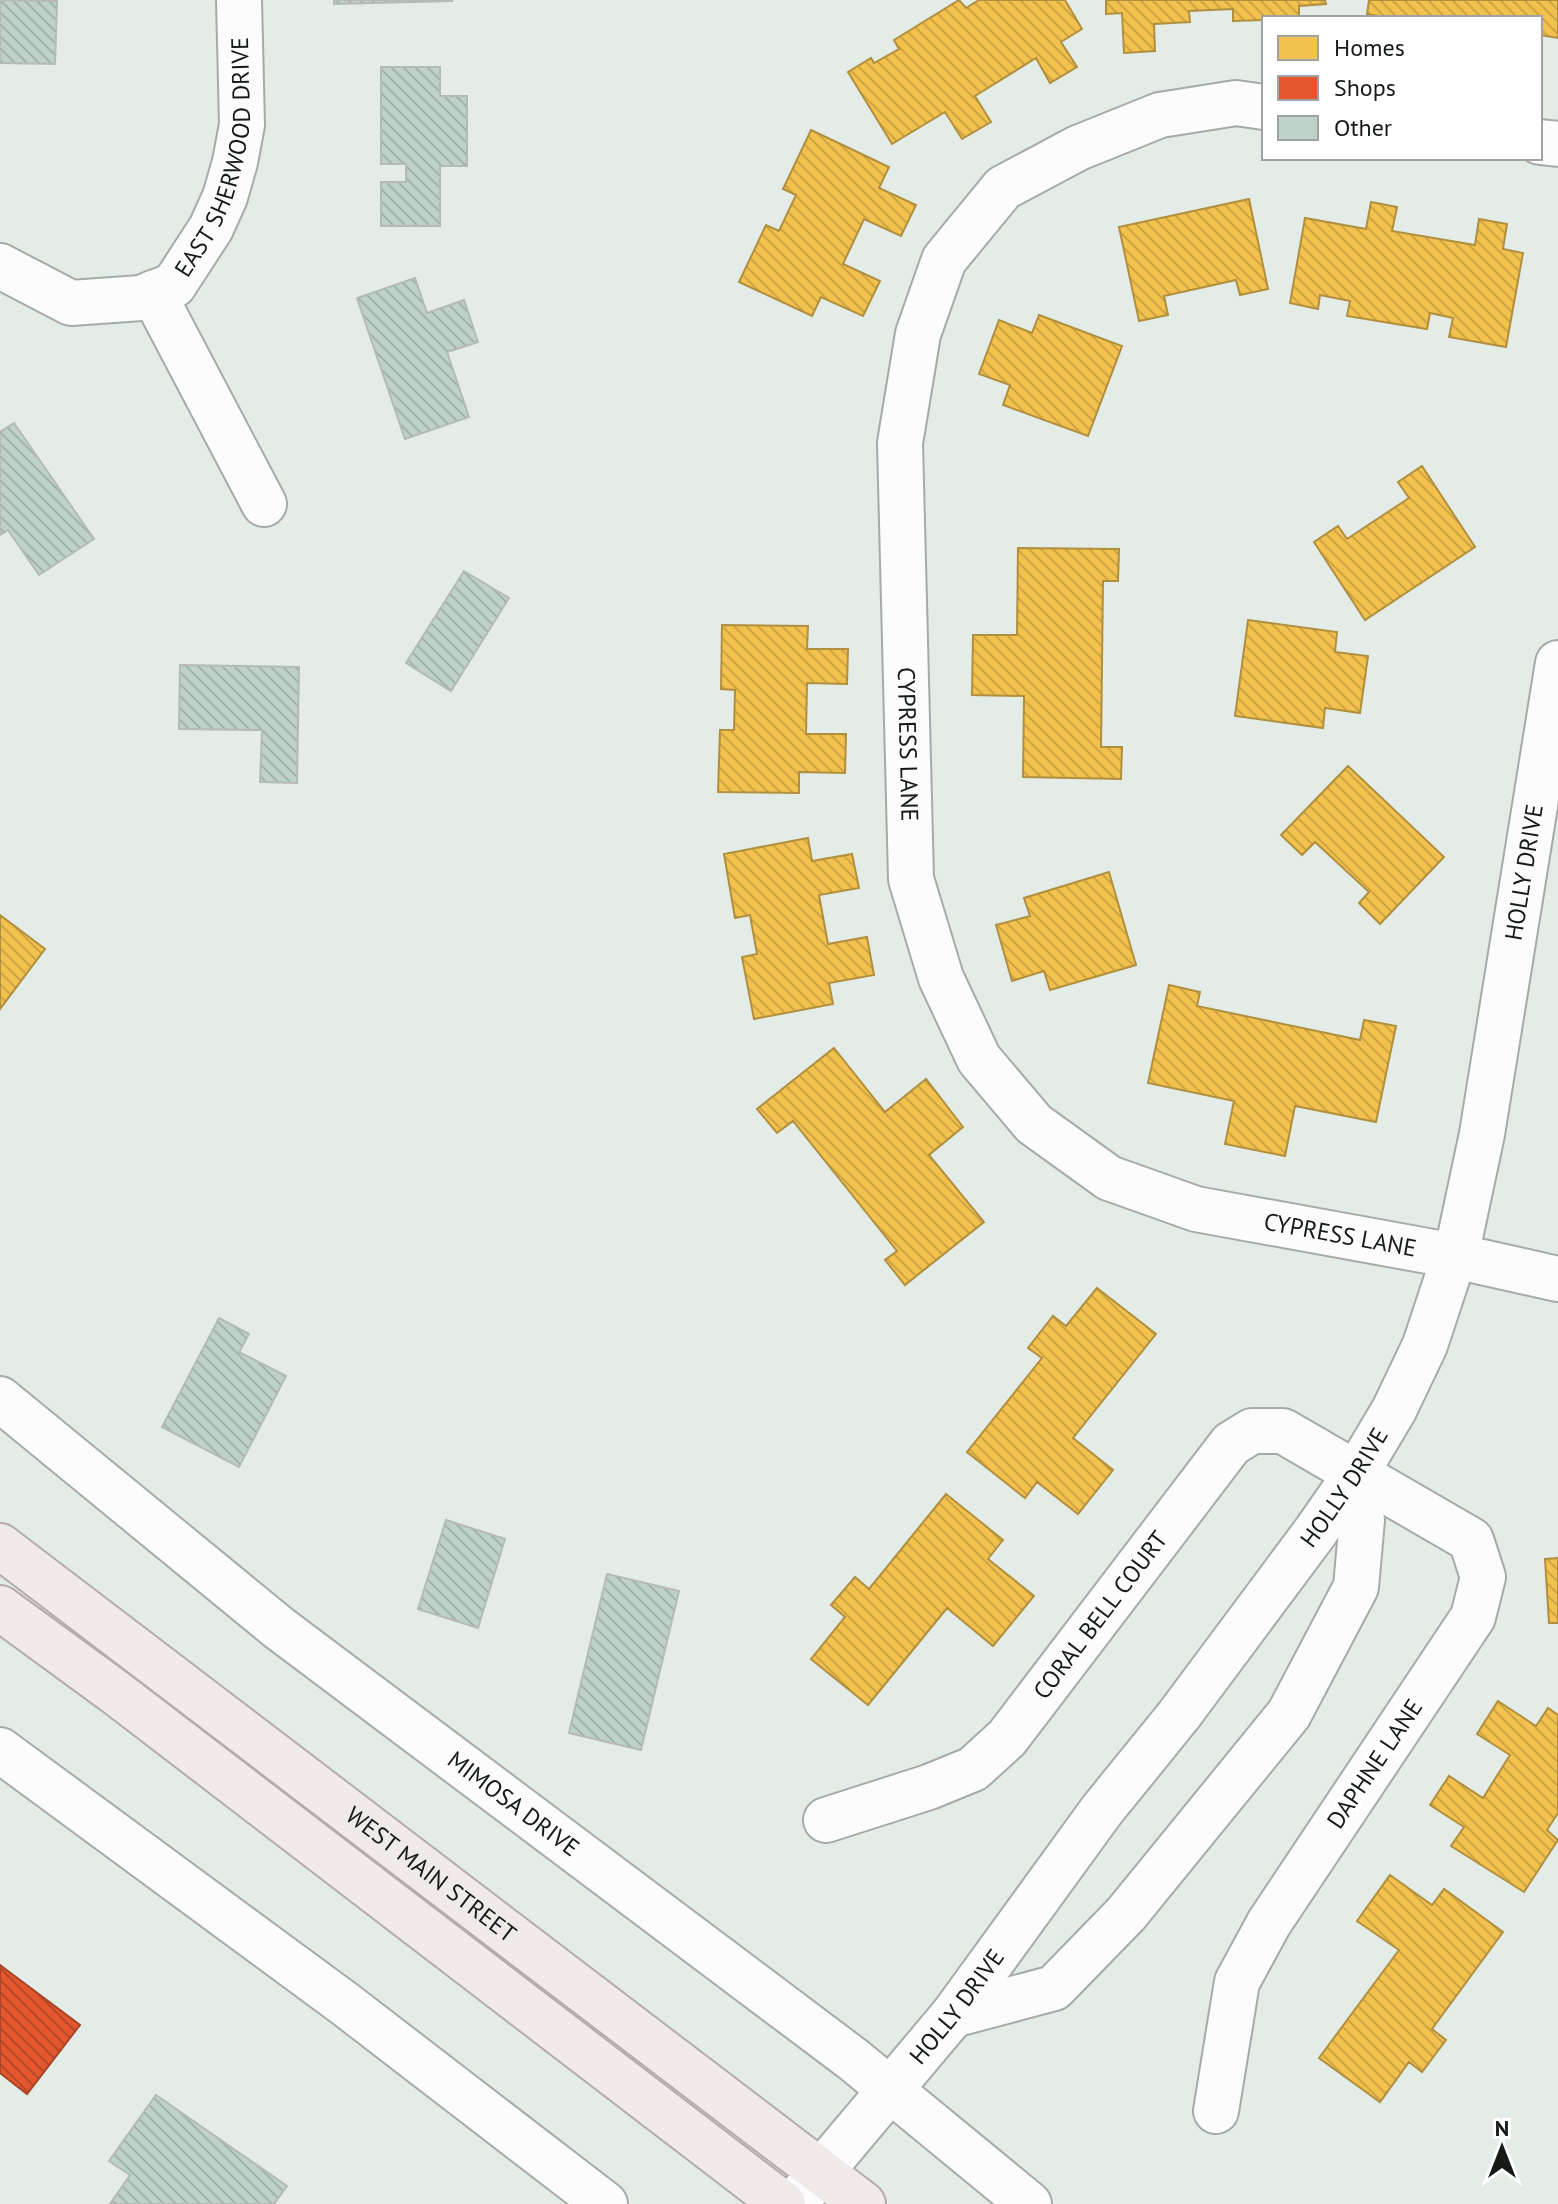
<svg xmlns="http://www.w3.org/2000/svg" width="1558" height="2204" viewBox="0 0 1558 2204" font-family="'PT Sans',sans-serif">
<style>
.homes{fill:url(#homes-back-hatch);stroke:#b08f3e;stroke-width:2}
.shops{fill:url(#shops-back-hatch);stroke:#a64527;stroke-width:2}
.building{fill:url(#building-back-hatch);stroke:#b5bab7;stroke-width:2}
.lines{fill:none;stroke-linecap:round;stroke-linejoin:round}
.minor-casing{stroke:#a5aca8;stroke-width:48}
.primary-casing{stroke:#b4abab;stroke-width:48}
.minor{stroke:#fbfcfb;stroke-width:44}
.primary{stroke:#f1eaeb;stroke-width:44}
.labels{text-anchor:middle;stroke-width:8;stroke-linejoin:round;paint-order:stroke}
.street-label{font-size:24px;fill:#151a17;stroke:#fff}
</style>
<defs>
<pattern id="homes-back-hatch" width="6" height="6" patternUnits="userSpaceOnUse" patternTransform="scale(2)"><rect width="6" height="6" fill="#f2c14e"/><path d="M-1 5l2 2M0 0l6 6M5-1l2 2" fill="none" stroke="#cfa543"/></pattern>
<pattern id="shops-back-hatch" width="6" height="6" patternUnits="userSpaceOnUse" patternTransform="scale(2)"><rect width="6" height="6" fill="#e4572e"/><path d="M-1 5l2 2M0 0l6 6M5-1l2 2" fill="none" stroke="#b84726"/></pattern>
<pattern id="building-back-hatch" width="6" height="6" patternUnits="userSpaceOnUse" patternTransform="scale(2)"><rect width="6" height="6" fill="#bed2c7"/><path d="M-1 5l2 2M0 0l6 6M5-1l2 2" fill="none" stroke="#a2b4aa"/></pattern>
</defs>
<rect width="100%" height="100%" fill="#e4ece7"/>
<path class="homes" d="M 959,0 L 966,8 L 979,0 L 1065,0 L 1082,29 L 1061,42 L 1077,67 L 1050,83 L 1036,58 L 975,96 L 991,122 L 962,139 L 945,112 L 892,144 L 848,72 L 871,58 L 874,63 L 899,49 L 894,40 Z
M 1106,0 L 1325,0 L 1326,4 L 1299,6 L 1299,18 L 1264,20 L 1233,21 L 1233,9 L 1189,11 L 1190,22 L 1154,24 L 1155,51 L 1124,53 L 1122,13 L 1106,14 Z
M 1369,0 L 1558,0 L 1558,38 L 1540,35 L 1540,18 L 1390,18 L 1367,14 Z
M 811,130 L 889,167 L 879,188 L 916,205 L 901,236 L 864,219 L 843,264 L 880,281 L 863,316 L 821,297 L 812,316 L 739,282 L 766,225 L 779,231 L 796,195 L 783,189 Z
M 1249,199 L 1268,289 L 1240,295 L 1236,280 L 1164,296 L 1168,315 L 1139,321 L 1119,227 Z
M 1371,202 L 1397,207 L 1392,231 L 1475,245 L 1479,219 L 1507,224 L 1503,249 L 1523,253 L 1506,347 L 1449,337 L 1453,318 L 1430,313 L 1427,329 L 1347,316 L 1350,301 L 1320,295 L 1318,309 L 1290,303 L 1305,218 L 1366,229 Z
M 1039,315 L 1122,346 L 1088,436 L 1003,405 L 1010,385 L 979,374 L 999,320 L 1032,333 Z
M 1422,466 L 1475,547 L 1365,620 L 1314,542 L 1338,526 L 1347,539 L 1409,498 L 1398,482 Z
M 1018,548 L 1119,549 L 1118,581 L 1103,581 L 1101,747 L 1122,747 L 1121,779 L 1023,777 L 1024,696 L 972,695 L 973,635 L 1017,635 Z
M 1248,620 L 1337,632 L 1335,652 L 1368,656 L 1360,713 L 1325,708 L 1323,728 L 1235,716 Z
M 722,625 L 808,626 L 807,649 L 848,649 L 847,684 L 807,683 L 806,734 L 846,734 L 845,773 L 799,772 L 799,793 L 718,792 L 720,730 L 734,730 L 735,690 L 721,689 Z
M 1348,766 L 1444,857 L 1380,924 L 1359,903 L 1369,892 L 1315,842 L 1302,855 L 1281,835 Z
M 808,838 L 812,861 L 852,854 L 859,888 L 819,895 L 828,944 L 867,937 L 874,975 L 829,983 L 833,1004 L 754,1019 L 742,957 L 757,954 L 750,915 L 735,918 L 724,854 Z
M 1109,872 L 1136,965 L 1050,990 L 1044,971 L 1012,981 L 996,925 L 1030,916 L 1024,898 Z
M 0,915 L 45,949 L 0,1009 Z
M 1169,985 L 1200,992 L 1197,1006 L 1360,1040 L 1364,1020 L 1396,1026 L 1376,1122 L 1295,1106 L 1285,1156 L 1225,1144 L 1234,1101 L 1148,1083 Z
M 834,1048 L 885,1112 L 926,1079 L 963,1127 L 929,1155 L 984,1222 L 905,1285 L 885,1260 L 897,1251 L 793,1121 L 777,1133 L 757,1109 Z
M 1097,1288 L 1156,1334 L 1073,1438 L 1113,1470 L 1078,1514 L 1037,1482 L 1025,1498 L 967,1452 L 1042,1358 L 1028,1348 L 1053,1316 L 1066,1326 Z
M 946,1494 L 1003,1540 L 988,1559 L 1034,1596 L 993,1646 L 947,1608 L 868,1705 L 811,1659 L 845,1617 L 831,1605 L 855,1577 L 869,1589 Z
M 1558,1558 L 1558,1623 L 1549,1623 L 1545,1559 Z
M 1498,1701 L 1536,1726 L 1548,1708 L 1558,1715 L 1558,1813 L 1547,1830 L 1558,1840 L 1524,1892 L 1451,1846 L 1464,1827 L 1430,1805 L 1449,1776 L 1483,1798 L 1510,1755 L 1477,1734 Z
M 1390,1875 L 1432,1905 L 1444,1889 L 1503,1932 L 1432,2029 L 1446,2040 L 1422,2072 L 1409,2062 L 1380,2102 L 1319,2058 L 1399,1950 L 1357,1921 Z"/>
<path class="shops" d="M 0,1965 L 80,2025 L 27,2094 L 0,2073 Z"/>
<path class="building" d="M 0,0 L 57,1 L 55,64 L 0,63 Z
M 334,0 L 452,0 L 452,1 L 334,4 Z
M 381,67 L 440,67 L 440,96 L 467,96 L 467,166 L 440,166 L 440,226 L 381,226 L 381,182 L 406,182 L 406,164 L 381,164 Z
M 415,278 L 427,313 L 464,300 L 478,342 L 447,352 L 469,417 L 405,439 L 357,298 Z
M 14,423 L 94,539 L 39,575 L 8,530 L 0,535 L 0,432 Z
M 464,571 L 509,598 L 451,691 L 406,663 Z
M 180,665 L 299,667 L 297,783 L 260,782 L 262,730 L 179,729 Z
M 219,1318 L 249,1334 L 239,1352 L 286,1376 L 239,1467 L 162,1427 Z
M 446,1520 L 505,1539 L 478,1628 L 418,1609 Z
M 607,1574 L 679,1591 L 641,1750 L 569,1733 Z
M 156,2095 L 287,2186 L 274,2204 L 110,2204 L 130,2175 L 109,2161 Z"/>
<g class="lines">
<g class="minor-casing">
<g id="minor">
<path id="s1" d="M 1264,107 L 1236,103 L 1160,115 L 1078,148 L 1003,188 L 944,260 L 918,334 L 900,443 L 911,879 L 941,978 L 979,1059 L 1034,1124 L 1109,1178 L 1196,1209 L 1455,1256 L 1558,1279"/>
<path d="M 1540,142 L 1558,144"/>
<path id="s2" d="M 0,266 L 71,303 L 141,298 L 174,285 L 211,228 L 225,197 L 235,162 L 242,125 L 239,0"/>
<path d="M 153,293 L 264,504"/>
<path id="s3" d="M 0,1399 L 279,1628 L 854,2060 L 1029,2204"/>
<path d="M 0,1750 L 345,2004 L 605,2204"/>
<path id="s4" d="M 826,1820 L 929,1787 L 973,1769 L 1007,1738 L 1231,1444 L 1252,1431 L 1283,1431 L 1471,1540 L 1483,1577 L 1473,1617 L 1269,1923 L 1237,1982 L 1216,2111"/>
<path d="M 953,2015 L 1054,1988 L 1126,1914 L 1289,1714 L 1356,1587 L 1362,1520 L 1357,1472"/>
<path id="s5" d="M 794,2204 L 953,2015 L 1102,1810 L 1179,1715 L 1316,1531 L 1357,1472 L 1394,1410 L 1425,1345 L 1459,1242 L 1482,1134 L 1558,663"/>
</g>
</g>
<g class="primary-casing">
<g id="primary">
<path id="s6" d="M 0,1546 L 863,2204"/>
<path d="M 0,1608 L 115,1692 L 783,2204"/>
</g>
</g>
<use href="#minor" class="minor"/>
<use href="#primary" class="primary"/>
</g>
<g class="labels">
<g class="street-label">
<text dy="8" stroke="none"><textPath href="#s2" startOffset="324">EAST SHERWOOD DRIVE</textPath></text>
<text dy="8" stroke="none"><textPath href="#s1" startOffset="862">CYPRESS LANE</textPath></text>
<text dy="8" stroke="none"><textPath href="#s5" startOffset="1552">HOLLY DRIVE</textPath></text>
<text dy="8" stroke="none"><textPath href="#s1" startOffset="1606">CYPRESS LANE</textPath></text>
<text dy="8" stroke="none"><textPath href="#s5" startOffset="904">HOLLY DRIVE</textPath></text>
<text dy="8" stroke="none"><textPath href="#s4" startOffset="356">CORAL BELL COURT</textPath></text>
<text transform="translate(1375 1764) rotate(-56)" y="8">DAPHNE LANE</text>
<text dy="8" stroke="none"><textPath href="#s3" startOffset="654">MIMOSA DRIVE</textPath></text>
<text dy="8" stroke="none"><textPath href="#s6" startOffset="542">WEST MAIN STREET</textPath></text>
<text dy="8" stroke="none"><textPath href="#s5" startOffset="256">HOLLY DRIVE</textPath></text>
</g>
</g>
<rect x="1262" y="16" width="280" height="144" fill="#ffffff" stroke="#a1a3a2" stroke-width="2"/>
<rect x="1278" y="36" width="40" height="24" fill="#f2c14e" stroke="#a1a3a2" stroke-width="2"/>
<text x="1334" y="56" font-size="24" fill="#151a17">Homes</text>
<rect x="1278" y="76" width="40" height="24" fill="#e4572e" stroke="#a1a3a2" stroke-width="2"/>
<text x="1334" y="96" font-size="24" fill="#151a17">Shops</text>
<rect x="1278" y="116" width="40" height="24" fill="#bed2c7" stroke="#a1a3a2" stroke-width="2"/>
<text x="1334" y="136" font-size="24" fill="#151a17">Other</text>
<g transform="translate(1502 2148)" stroke="#ffffff" stroke-width="6" paint-order="stroke">
<path d="M0-6L14 30L0 20L-14 30Z" fill="#151a17"/>
<text y="-12" font-size="22" font-weight="bold" text-anchor="middle" fill="#151a17">N</text>
</g>
</svg>
